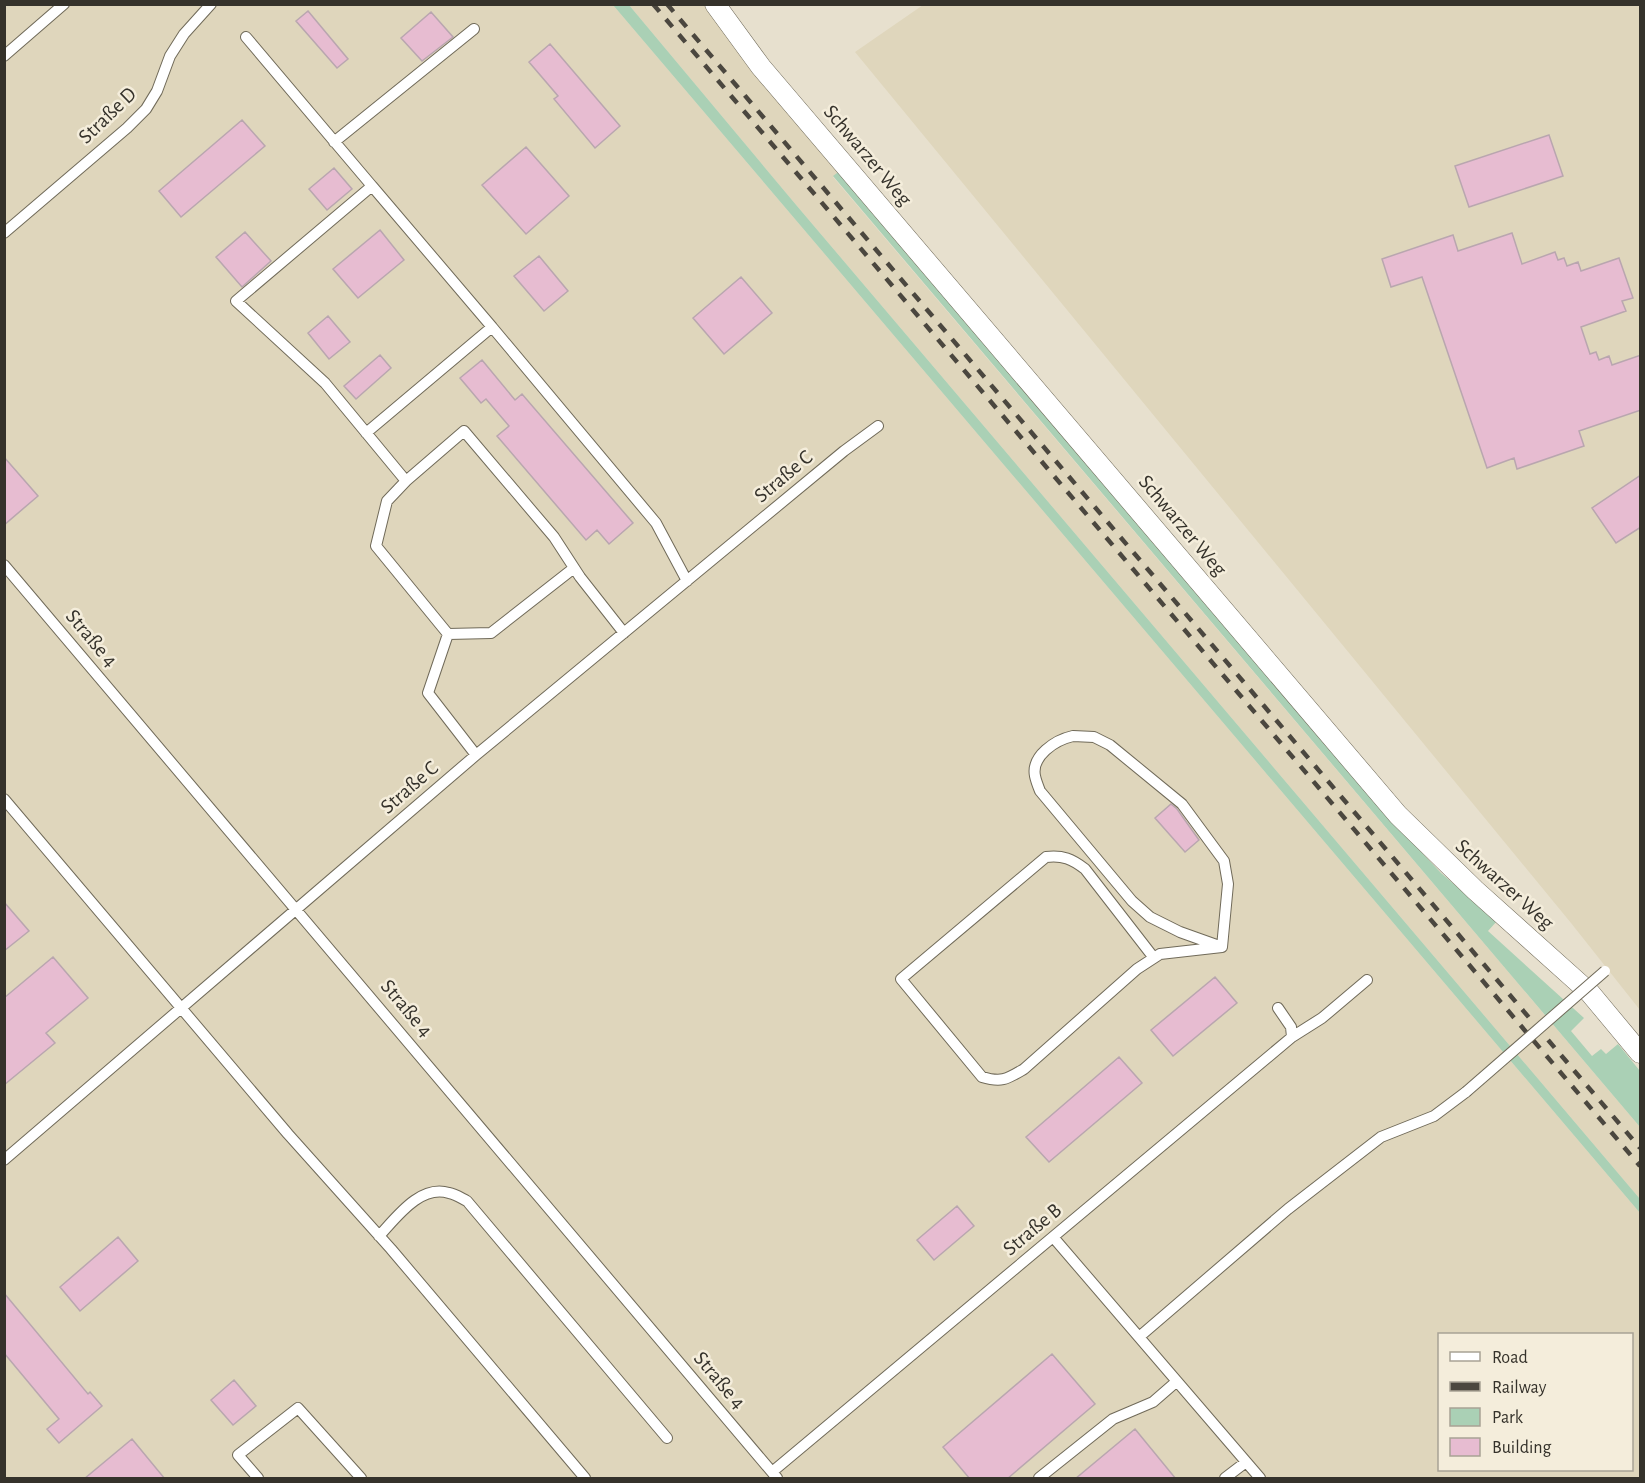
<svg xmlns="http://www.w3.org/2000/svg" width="1645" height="1483" viewBox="0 0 1645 1483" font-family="'Alegreya Sans',sans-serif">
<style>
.built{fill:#dfd6bc;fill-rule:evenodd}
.green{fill:#aad0b5}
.building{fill:#e7bcd1;stroke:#b9a6af;stroke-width:1.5}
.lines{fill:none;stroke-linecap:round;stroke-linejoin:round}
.service-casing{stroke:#706a59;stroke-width:12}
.minor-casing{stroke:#706a59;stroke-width:21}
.service{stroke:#fff;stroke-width:10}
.minor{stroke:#fff;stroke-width:20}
.rail{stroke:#4b473f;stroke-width:4.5;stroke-dasharray:10 10;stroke-linecap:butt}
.service-bridge-casing{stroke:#706a59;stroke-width:12;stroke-linecap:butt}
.service-bridge{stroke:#fff;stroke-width:10}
.labels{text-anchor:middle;stroke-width:5;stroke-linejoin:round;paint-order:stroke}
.street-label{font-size:21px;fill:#35322b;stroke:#f4eddb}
</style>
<rect width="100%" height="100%" fill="#e7e0ce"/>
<path class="built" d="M 5,5 L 613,5 L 1640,1213 L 1640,1478 L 5,1478 ZM 1440,1334 L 1632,1334 L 1632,1470 L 1440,1470 Z
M 629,5 L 704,5 L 736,47 L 841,170 L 833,177 L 1640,1127 L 1640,1199 L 797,206 Z
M 923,5 L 1640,5 L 1640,1010 L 1571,923 L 855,52 Z"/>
<path class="green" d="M 613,5 L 629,5 L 797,206 L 1640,1199 L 1640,1213 Z
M 841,170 L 1395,824 L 1441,873 L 1497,921 L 1488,931 L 1584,1018 L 1571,1031 L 1592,1056 L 1601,1049 L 1606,1054 L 1618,1044 L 1640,1071 L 1640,1127 L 833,176 Z"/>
<path class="building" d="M 308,11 L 348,59 L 337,68 L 296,21 Z
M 431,12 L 453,37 L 422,61 L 401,38 Z
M 550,44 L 620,126 L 595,148 L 554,99 L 558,96 L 529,62 Z
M 242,120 L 265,146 L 181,217 L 159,191 Z
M 1549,135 L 1563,176 L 1469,207 L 1455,166 Z
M 526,147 L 569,196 L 526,234 L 482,185 Z
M 334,168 L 352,189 L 327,210 L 309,189 Z
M 380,230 L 404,260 L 358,298 L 333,269 Z
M 245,232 L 271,261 L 242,287 L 216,257 Z
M 1512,233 L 1522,264 L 1555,252 L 1558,260 L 1564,258 L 1567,266 L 1578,262 L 1581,271 L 1619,258 L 1633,298 L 1622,301 L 1626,311 L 1581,327 L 1590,354 L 1596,352 L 1599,360 L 1609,356 L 1612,365 L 1641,355 L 1641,410 L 1579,431 L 1584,446 L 1517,469 L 1514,458 L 1487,468 L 1422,277 L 1391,287 L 1382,259 L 1453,235 L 1458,251 Z
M 539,256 L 568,291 L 544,311 L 514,276 Z
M 741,277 L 772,313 L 724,354 L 693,318 Z
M 328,316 L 350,342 L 329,359 L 308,333 Z
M 380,355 L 391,368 L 356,399 L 344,386 Z
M 482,360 L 515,400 L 522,394 L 633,523 L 609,544 L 597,530 L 586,540 L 497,436 L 509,426 L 486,399 L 481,403 L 460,378 Z
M 4,457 L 38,496 L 4,525 Z
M 1641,475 L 1641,527 L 1616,543 L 1592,508 Z
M 1171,804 L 1177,809 L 1199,840 L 1185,852 L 1155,818 Z
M 4,902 L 29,931 L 4,951 Z
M 53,957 L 88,998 L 46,1033 L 55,1043 L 4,1085 L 4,998 Z
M 1215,977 L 1237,1003 L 1173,1056 L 1151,1030 Z
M 1119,1057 L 1142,1083 L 1049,1162 L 1026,1137 Z
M 957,1206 L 974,1226 L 934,1260 L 917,1240 Z
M 118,1237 L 138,1261 L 80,1311 L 60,1287 Z
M 4,1293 L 88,1394 L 90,1392 L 102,1406 L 59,1443 L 47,1429 L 59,1419 L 4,1353 Z
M 1052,1354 L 1095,1404 L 1007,1479 L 970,1479 L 943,1447 Z
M 234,1380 L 256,1406 L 233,1425 L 211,1400 Z
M 1135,1429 L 1176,1479 L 1075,1479 Z
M 132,1439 L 165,1479 L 84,1479 Z"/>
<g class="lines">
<g class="service-casing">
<path id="service" d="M 246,37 L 372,186 L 236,301 L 325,383 L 406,481 L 387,501 L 376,546 L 448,634 L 428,693 L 476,755
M 4,56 L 64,4
M 334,142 L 474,29
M 372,186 L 492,327
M 4,233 L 127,128 L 146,109 L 157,91 L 170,56 L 184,34 L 211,4
M 366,433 L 492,327 L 656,523 L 687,581
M 406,481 L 464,431 L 554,537 L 580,577 L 624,633
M 4,565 L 777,1478
M 448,634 L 491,633 L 574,568
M 1073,736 L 1094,737 L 1110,745 L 1182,804 L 1224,861 L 1228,884 L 1222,947 L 1180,932 L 1150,917 L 1132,901 L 1040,791 C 1038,786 1036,781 1035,776 C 1031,756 1055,740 1073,736 Z
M 4,799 L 288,1134 L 391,1249 L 585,1478
M 1154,958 L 1085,869 C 1072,859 1063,855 1046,857 L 901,979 L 982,1077 C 1002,1083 1007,1079 1024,1069 L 1137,969 L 1160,954 L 1222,947
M 1292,1037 L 1322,1018 L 1367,980
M 4,1160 L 476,755 L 844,451 L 878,426
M 379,1236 C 396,1218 420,1184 449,1193 C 455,1194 461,1198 467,1201 L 667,1438
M 1053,1237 L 1260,1478
M 1139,1337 L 1288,1209 L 1381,1137 L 1434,1116 L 1466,1092
M 772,1472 L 1292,1037 L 1291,1027 L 1278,1008
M 258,1478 L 238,1455 L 298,1408 L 361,1478
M 1039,1478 L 1113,1419 L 1153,1402 L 1176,1382
M 1225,1478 L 1246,1462"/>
</g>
<g class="minor-casing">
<path id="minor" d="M 715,4 L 761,67 L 1398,815 L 1475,890 L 1590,993 L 1640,1053"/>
</g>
<use href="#service" class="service"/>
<use href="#minor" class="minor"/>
<path class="rail" d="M 653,4 L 1640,1166
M 667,4 L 1640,1148"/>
<g class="service-bridge-casing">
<path id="service-bridge" d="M 1466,1092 L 1605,971"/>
</g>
<use href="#service-bridge" class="service-bridge"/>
</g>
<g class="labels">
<g class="street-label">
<text transform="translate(107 115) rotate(-44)" y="7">Straße D</text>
<text transform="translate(868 155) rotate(50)" y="7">Schwarzer Weg</text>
<text transform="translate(783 476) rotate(-40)" y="7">Straße C</text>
<text transform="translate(1183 525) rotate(50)" y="7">Schwarzer Weg</text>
<text transform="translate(92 638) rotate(50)" y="7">Straße 4</text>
<text transform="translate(409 787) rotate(-41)" y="7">Straße C</text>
<text transform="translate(1505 884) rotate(42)" y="7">Schwarzer Weg</text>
<text transform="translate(407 1008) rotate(50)" y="7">Straße 4</text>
<text transform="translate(1032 1229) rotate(-40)" y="7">Straße B</text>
<text transform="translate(720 1380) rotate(50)" y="7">Straße 4</text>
</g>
</g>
<rect width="1645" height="1483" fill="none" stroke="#35322b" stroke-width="12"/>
<rect x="1438" y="1333" width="195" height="138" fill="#f4eddb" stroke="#a8a295" stroke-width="1.5"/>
<rect x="1450" y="1352" width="30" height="9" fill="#ffffff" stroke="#a8a295" stroke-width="1.5"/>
<text x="1492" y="1363" font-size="18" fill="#35322b">Road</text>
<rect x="1450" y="1382" width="30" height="9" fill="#4b473f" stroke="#a8a295" stroke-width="1.5"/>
<text x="1492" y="1393" font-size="18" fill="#35322b">Railway</text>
<rect x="1450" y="1408" width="30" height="18" fill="#aad0b5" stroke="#a8a295" stroke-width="1.5"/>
<text x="1492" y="1423" font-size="18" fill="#35322b">Park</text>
<rect x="1450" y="1438" width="30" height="18" fill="#e7bcd1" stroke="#a8a295" stroke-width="1.5"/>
<text x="1492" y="1453" font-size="18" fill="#35322b">Building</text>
</svg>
